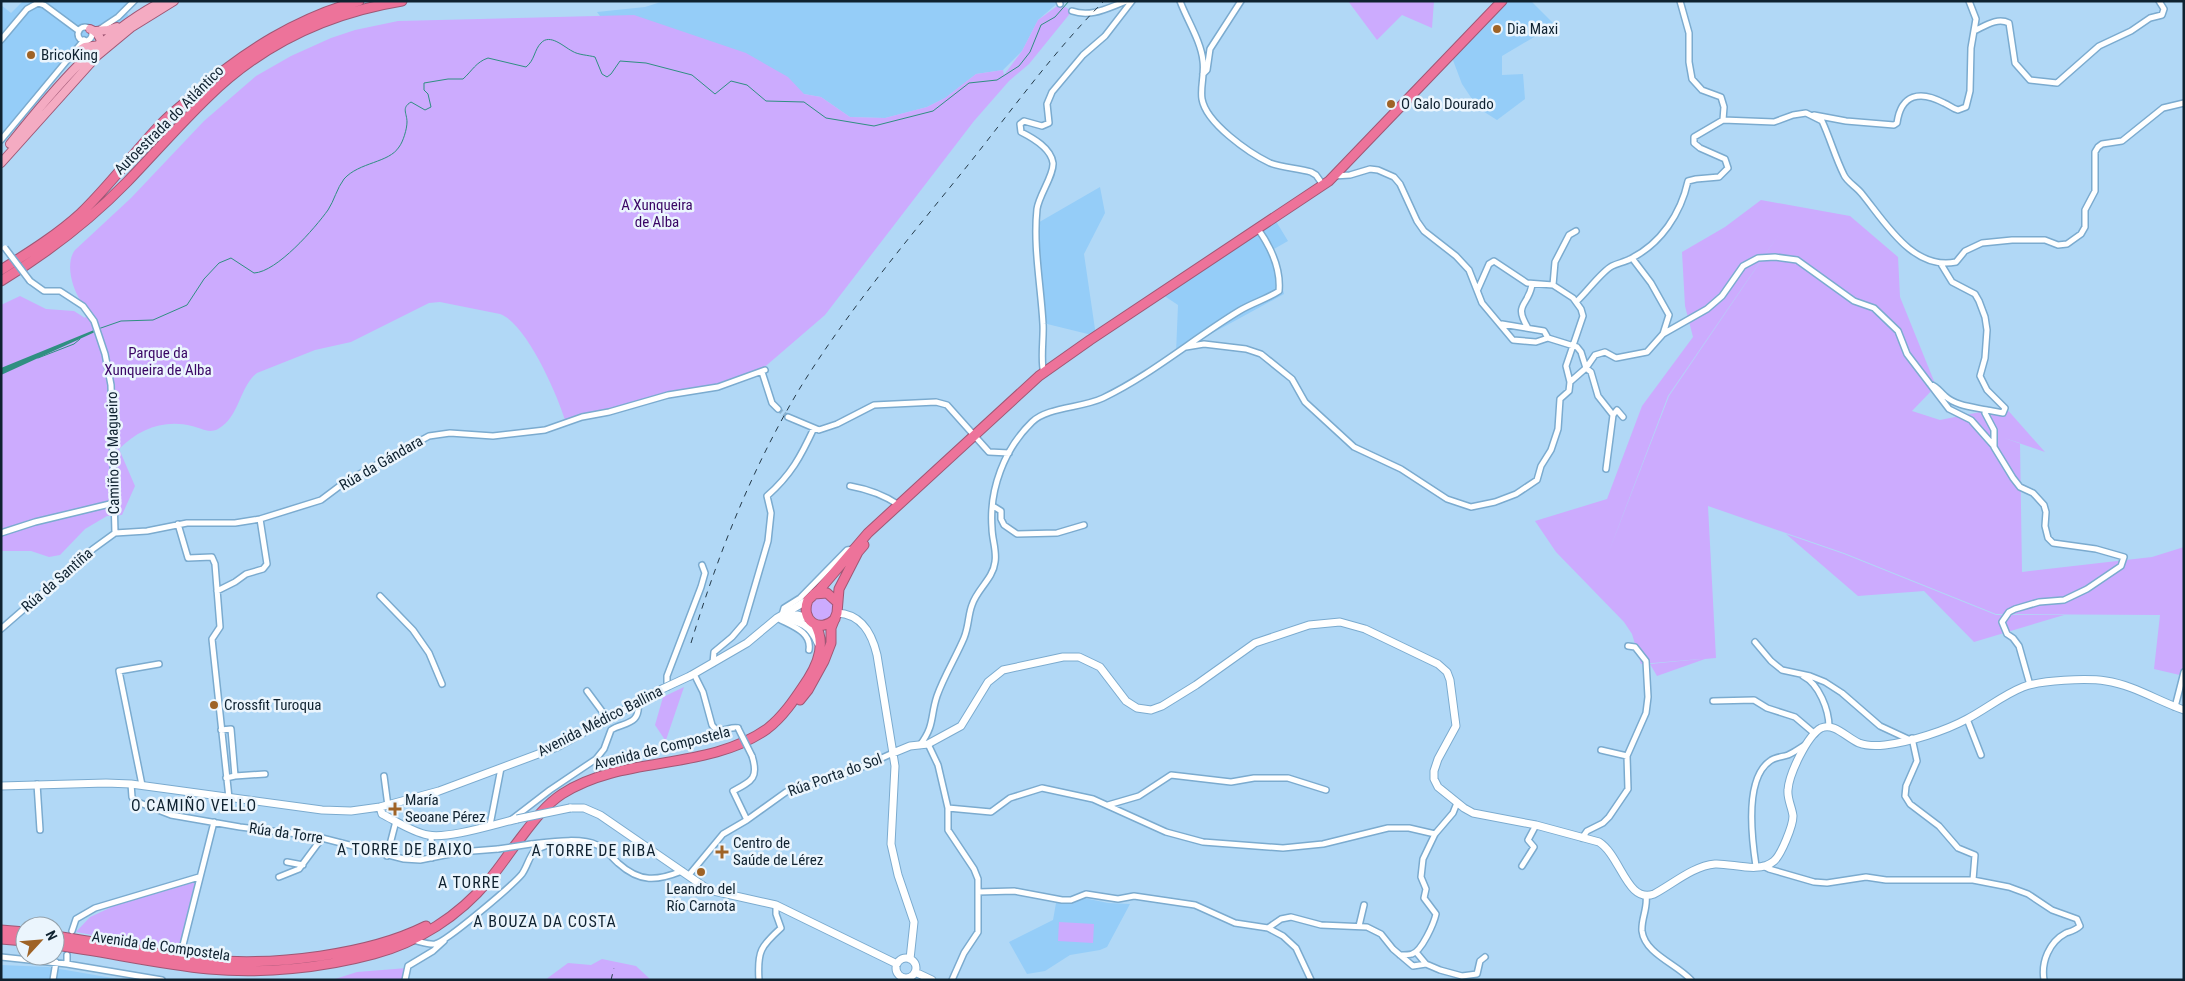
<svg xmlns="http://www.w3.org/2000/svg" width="2185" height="981" viewBox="0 0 2185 981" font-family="'Roboto Condensed',sans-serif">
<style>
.built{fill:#95cdf8}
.green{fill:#ccabfe;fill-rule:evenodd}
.water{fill:#2f8f81}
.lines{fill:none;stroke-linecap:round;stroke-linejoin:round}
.stream{stroke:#2f8f81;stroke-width:1}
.street-tunnel{stroke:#91b4ce;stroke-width:5;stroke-dasharray:5 2.5;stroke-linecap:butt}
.street-casing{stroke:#7babcf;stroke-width:8}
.secondary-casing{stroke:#7babcf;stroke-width:9}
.primary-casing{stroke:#9f5775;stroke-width:10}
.highway-casing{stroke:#9f5775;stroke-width:11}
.street{stroke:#fff;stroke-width:5}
.secondary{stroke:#fff;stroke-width:7}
.primary{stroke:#f4abc2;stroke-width:8}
.highway{stroke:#ed739a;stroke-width:9}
.rail{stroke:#243a4a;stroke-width:1;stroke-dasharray:6 6;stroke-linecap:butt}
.street-bridge-casing{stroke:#7babcf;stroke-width:8;stroke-linecap:butt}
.secondary-bridge-casing{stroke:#7babcf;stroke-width:9;stroke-linecap:butt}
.street-bridge{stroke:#fff;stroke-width:5}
.secondary-bridge{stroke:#fff;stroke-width:7}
.poi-dot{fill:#9f6326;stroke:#ebf5fd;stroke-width:2}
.labels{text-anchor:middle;stroke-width:5;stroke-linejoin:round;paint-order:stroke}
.poi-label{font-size:15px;fill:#0f2230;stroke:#ebf5fd;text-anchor:start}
.street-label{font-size:15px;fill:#0f2230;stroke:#ebf5fd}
.park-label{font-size:15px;fill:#3a0665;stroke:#ebf5fd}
.neighbourhood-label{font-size:16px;letter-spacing:1px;fill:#0f2230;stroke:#ebf5fd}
</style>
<rect width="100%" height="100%" fill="#b1d8f6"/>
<path class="built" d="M 23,1 L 134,1 L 125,11 L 131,19 L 95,31 L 1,140 L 1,5 L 11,13 Z
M 664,1 L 1060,1 L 1038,20 L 1022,51 L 1003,70 L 976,74 L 945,98 L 927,107 L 885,118 L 850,117 L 821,97 L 776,89 L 606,24 L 597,12 L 645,7 Z
M 1502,1 L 1531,1 L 1553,23 L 1546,30 L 1502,56 L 1502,75 L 1523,74 L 1525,99 L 1497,120 L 1478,108 L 1462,84 L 1451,55 Z
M 1100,187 L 1105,213 L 1084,254 L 1096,336 L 1043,323 L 1036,224 Z
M 1274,218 L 1288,241 L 1274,249 L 1284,294 L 1176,353 L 1178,305 L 1160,293 Z
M 1084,898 L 1108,903 L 1130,904 L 1107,947 L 1100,950 L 1070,955 L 1045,971 L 1027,974 L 1009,942 L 1053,920 L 1056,903 L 1072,903 Z
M 1,965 L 48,967 L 124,980 L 1,980 Z"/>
<path class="green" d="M 1348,1 L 1434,1 L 1432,28 L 1402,15 L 1377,40 Z
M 1060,4 L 1072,11 L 1029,64 L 1009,81 L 974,121 L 825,315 L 760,371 L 745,374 L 735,380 L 730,379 L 721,384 L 623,408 L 565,420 C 557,394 526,323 500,314 L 440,302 L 429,303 L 351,342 L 315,350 L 257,373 C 239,387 240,417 218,429 C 208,434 202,428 192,426 C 164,419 139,429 119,449 L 135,486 L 122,515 L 107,516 L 85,529 L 60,555 L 49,557 L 31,551 L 1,551 L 1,305 L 20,296 L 46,309 L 74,311 L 85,318 L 89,309 C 87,306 83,304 81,301 C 72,288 65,263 75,250 L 131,198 L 204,121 L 256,76 L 291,56 L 331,38 L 355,30 L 398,21 L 634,15 L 746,53 L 788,77 L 804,94 L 821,97 L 850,117 L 885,118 L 927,107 L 945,98 L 976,74 L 1003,70 L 1004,75 L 1022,51 L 1038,20 Z
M 1761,200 L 1850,216 L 1898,257 L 1900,297 L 1936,386 L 1912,411 L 1940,420 L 2005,407 L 2045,452 L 2004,438 L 2020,443 L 2022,572 L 2152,557 L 2184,547 L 2184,676 L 2154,669 L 2160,615 L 1996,614 L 1844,553 L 1708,506 L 1716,658 L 1705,659 L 1657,676 L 1650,664 L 1701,659 L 1641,664 L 1632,634 L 1624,622 L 1556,552 L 1535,521 L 1607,499 L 1642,406 L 1693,337 L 1685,306 L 1682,252 L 1725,227 ZM 1786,224 L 1669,396 L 1608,554 L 1622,600 L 1608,554 L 1668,396 Z
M 1786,534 L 1844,554 L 1996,615 L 2064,615 L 1974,642 L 1924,591 L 1858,596 Z
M811 609a11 11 0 1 1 22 0a11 11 0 1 1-22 0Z
M 684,687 L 666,740 L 665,740 L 655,725 L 663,697 Z
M 195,882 L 178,951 L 76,932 L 90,917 L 114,906 Z
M 1059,922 L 1094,924 L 1093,943 L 1058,941 Z
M 602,959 L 636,966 L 651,980 L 545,980 L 568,963 L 591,965 Z
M 407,968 L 405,980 L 332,980 L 357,972 Z"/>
<path class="water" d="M 94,330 L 95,332 L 1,375 L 1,368 Z"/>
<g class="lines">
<path class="stream" d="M 98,329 L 121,321 L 153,320 L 187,305 L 204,279 L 219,263 L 231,258 L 254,273 C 277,272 315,228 328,210 C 334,201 337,188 344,179 C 359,162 389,163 399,147 C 403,142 407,129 407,122 C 407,113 401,108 411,102 L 425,110 L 431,107 L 428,94 L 424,90 L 424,83 L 448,79 L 463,79 C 472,71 476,62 488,58 L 526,67 C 535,60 534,50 541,43 C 550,33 564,47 572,51 C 578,55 588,55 595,57 L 602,74 L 607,77 L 611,74 L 620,61 L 646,63 L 692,75 L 715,94 L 731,81 L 747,85 L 766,101 L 804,102 L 826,118 L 874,126 L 933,111 L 969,83 L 997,80 L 1019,66 L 1030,52 L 1041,25 L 1055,17 L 1069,1
M 38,358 L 74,344 L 80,339"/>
<path class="street-tunnel" d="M 778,409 L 788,417"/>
<g class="street-casing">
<path id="street" d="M 1059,1 L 1060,4
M 1180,1 C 1187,20 1201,41 1203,61 C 1205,74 1200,87 1202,99 C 1206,123 1249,153 1270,163 C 1283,168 1298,168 1311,172 L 1316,175 L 1323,185
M 1680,1 L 1689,33 L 1689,62 L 1692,79 L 1702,90 L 1721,97 L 1724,107 L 1723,120 L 1774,122 L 1793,115 L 1806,113 L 1822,121 C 1830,138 1835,157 1844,175 C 1847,182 1857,187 1862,194 C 1885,222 1913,271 1956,262 L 1965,251 L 1982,243 L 2012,240 L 2045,240 L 2058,245 L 2067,244 L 2081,234 L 2085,227 L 2085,210 L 2095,191 L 2095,152 L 2098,147 L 2102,144 L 2122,141 L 2163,108 L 2184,103
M 1072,11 C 1092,18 1109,7 1127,1
M78 34a7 7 0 1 1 14 0a7 7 0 1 1-14 0Z
M 100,29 L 118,17 L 134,1
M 1974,31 C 1985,26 1997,17 2009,23 L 2015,63 L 2030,80 L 2057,83 L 2099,46 L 2131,31 L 2150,18 L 2162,15 L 2164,9 L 2159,1
M 1,40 L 27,9 L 38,3 L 44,5 L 79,31
M 1203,74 L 1207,70 L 1210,49 L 1241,1
M 1814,115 L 1846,121 L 1894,125 L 1897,123 C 1901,94 1920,90 1944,103 C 1949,105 1953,109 1958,110 L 1966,107 L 1970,91 L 1971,48 L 1976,19 L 1969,1
M 1,140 L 84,40
M 1334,176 L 1350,175 L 1370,169 L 1378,170 L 1394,177 L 1400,184 L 1417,221 L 1424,231 L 1456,256 L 1469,270 L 1482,303 L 1513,340 L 1536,342 L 1548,338 L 1577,347 L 1581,352 L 1586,368 L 1591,372 L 1598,396 L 1613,415 L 1606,469
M 1941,264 L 1952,282 L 1975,294 L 1979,301 L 1985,317 L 1987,330 L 1985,358 L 1980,376 L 1987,390 L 2005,408 L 2003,413 L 1987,410 L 1985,413 L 1994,430 L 1994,447 L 2013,478 L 2020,487 L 2033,493 L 2044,505 L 2046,512 L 2045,526 L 2048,538 L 2053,543 L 2096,549 L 2124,557 L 2121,566 L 2087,589 L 2064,600 L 2039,602 L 2015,609 L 2009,612 L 2002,622 L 2007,634 L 2013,638 L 2019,646 L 2030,685
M 30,281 L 44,291 L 60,291 L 83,306 L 94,321 L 105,354 L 111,385 L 115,533
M 1553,285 L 1555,262 L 1569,235 L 1576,231
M 1577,301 C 1587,292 1601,272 1612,266 C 1618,263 1625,262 1630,259 C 1661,244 1681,213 1688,181 L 1696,179 L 1719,177 L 1728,168 L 1725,159 L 1700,148 L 1694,143 L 1694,137 L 1723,120
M 1502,324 L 1544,331 L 1548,338
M 1528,328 C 1513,303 1528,307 1532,285
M 1663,334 L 1707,309 L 1722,296 L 1743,266 L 1758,258 L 1775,257 L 1797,260 L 1854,301 L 1874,308 L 1898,331 L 1907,354 L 1949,409 L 1971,420 L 1994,446
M 1186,347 L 1204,344 L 1246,349 L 1261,354 L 1292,379 L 1305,402 L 1354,447 L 1401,469 L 1447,499 L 1471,507 L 1495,502 L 1516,494 L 1537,480 L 1541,466 L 1551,450 L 1558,429 L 1560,399 L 1569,391 L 1570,382 L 1566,366 L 1583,316 L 1581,309 L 1573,298 L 1553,285 L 1527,283 L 1494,261 L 1489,264 L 1478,289
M 762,372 L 772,403 L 778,409
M 1044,373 C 1040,362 1044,337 1043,324 C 1041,286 1033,247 1037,209 C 1039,195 1054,175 1053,163 C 1051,148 1033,138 1021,132 L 1020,124 L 1024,121 L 1042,126 L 1049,123 L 1047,104 L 1052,92 L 1083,55 L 1105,36 L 1132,1
M 1570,382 L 1586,368 L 1595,355 L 1605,352 L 1616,358 L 1647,352 L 1663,334 L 1669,315 L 1651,283 L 1632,258
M 1930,384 C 1938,387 1939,391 1945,396 C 1956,406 1973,407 1987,410
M 1613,415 L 1617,410 L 1623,417
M 788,417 L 819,430 L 837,424 L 874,405 L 936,402 L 947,405 L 989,452 L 1009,453
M 850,486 C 867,489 884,495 899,505
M 993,506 L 1001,511 L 1001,519 L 1004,525 L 1017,534 L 1057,533 L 1084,525
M 178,524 L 188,558 L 212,557 L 215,564 L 220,627 L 212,639 L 229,798
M 1,533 L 35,522 L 114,503
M 217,591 L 235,582 L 246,574 L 263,569 L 267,564 L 260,519
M 380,596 L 413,630 L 429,653 L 442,684
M 782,615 L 784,608 L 800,598 L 847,550 L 853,549
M 779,619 C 792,626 812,632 809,650
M 1,629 L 93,549 L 115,533 L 147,531 L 187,523 L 235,523 L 260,519 L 321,500 L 345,482 L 429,436 L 450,433 L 493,436 L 545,430 L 582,417 L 609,412 L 668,395 L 718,387 L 765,370
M 1755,642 L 1771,661 L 1782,670 L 1810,676 L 1825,682 L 1842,693 L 1880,726 L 1908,739
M 713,663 L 714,652 L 732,637 L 744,623 L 768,541 L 771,513 L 767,496 C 791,475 801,456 814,428
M 694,674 L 703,692 L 712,725 C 719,736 728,726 738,728
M 1803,676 C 1819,684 1829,710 1829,727
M 667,687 L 667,676 L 701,587 L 705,573 L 702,565
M 587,691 L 607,718
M 1713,701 L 1754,700 L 1767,708 L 1795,717 L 1815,734
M 2175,707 L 2184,672
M 1967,719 L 1981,755
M 221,730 L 231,729 L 235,776 L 226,778
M 1912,738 L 1917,761 L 1906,786 L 1905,796 L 1910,804 L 1939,826 L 1958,848 L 1975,855 L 1973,880
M 928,744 L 938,765 L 948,808 L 948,830 L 974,869 L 978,879 L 978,932 L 964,953 L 952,980
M 920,745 C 935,725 930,717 937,696 C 944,676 956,657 964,638 C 969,626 968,615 972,605 C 977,589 993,579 995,562 C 997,551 992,539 992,528 C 989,490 1004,449 1032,422 C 1047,407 1082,408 1103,398 C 1151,375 1193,339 1239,311 C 1252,303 1267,299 1279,291 C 1281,269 1270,246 1258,229
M 1601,750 L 1627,756
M 235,776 L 265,774
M 384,776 L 388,806
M 37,784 L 40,830
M 131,784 L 132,797 L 135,801 L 171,815 L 240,827 L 314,836 L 404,859 L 420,860 L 460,852 L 498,849
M 142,785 L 119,671 L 159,664
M 1108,805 L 1139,796 L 1171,775 L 1231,782 L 1254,778 L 1288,778 L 1326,790
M 948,808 L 991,812 L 1010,798 L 1042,788 L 1093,799 L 1166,832 L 1203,842 L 1283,848 L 1323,844 L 1388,828 L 1409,828 L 1435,834
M 511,820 L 550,790 L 596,759 L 604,749 L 611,730 C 623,722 641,726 638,702
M 747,820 L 733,791 C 752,781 759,778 752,756
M 490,825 L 501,768
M 431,836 L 432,858
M 1582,838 L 1587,831 L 1603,823 L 1609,817 L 1628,789 L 1627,756 L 1646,713 L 1648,697 L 1646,661 L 1635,647 L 1628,646
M 531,844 C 549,842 581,837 597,845 C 606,849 611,857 618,863 C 640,883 657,881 682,871
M 387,856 L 396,821
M 287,862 L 303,865
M 1522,866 L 1534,847 L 1528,840 L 1536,825
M 1756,866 C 1752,840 1744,779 1770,761 C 1775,757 1782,757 1788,755 C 1795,752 1800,748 1805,745
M 1763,866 L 1769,869 L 1814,882 L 1827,883 L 1866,877 L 1886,880 L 1973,880 L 2009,887 L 2028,894 L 2052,910 L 2077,919 L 2080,926 C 2076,930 2072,931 2066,933 C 2049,942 2041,962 2044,980
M 689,875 L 723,834 L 747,820 L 786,792 L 853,771 L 893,753
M 279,877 L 299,869 L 319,842
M 978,892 L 1014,891 L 1062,900 L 1071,900 L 1086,894 L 1118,899 L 1134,896 L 1195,905 L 1235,923 L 1268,928 L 1283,936 L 1296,948 L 1311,980
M 1646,896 C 1648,908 1641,919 1642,931 C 1645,954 1677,964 1691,980
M 1359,926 L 1364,905
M 1268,928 L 1281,919 L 1291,917 L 1321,925 L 1367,927 L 1381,934 L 1393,949 L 1413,966 L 1426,964
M 72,931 L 76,919 L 95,908 L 199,877
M 412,940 C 419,941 428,945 435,944 C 446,942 513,885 522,874 C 527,867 529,857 535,850 L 555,842
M 1416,952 L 1426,964 L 1440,970 L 1462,976 L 1477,974 L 1480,961 L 1485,957
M 1400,955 C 1404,955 1409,955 1412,954 C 1422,951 1434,923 1436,914 L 1424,898 L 1426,889 L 1421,877 L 1423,859 L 1435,834 L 1453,813 L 1457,803
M 1,957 L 67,964 L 162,980
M 180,957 L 214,822
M 67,964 L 67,955
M 53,980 L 56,962
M 405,980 L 408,966 L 433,951 L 444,941
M 759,980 C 757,951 761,946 781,928 L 776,914 L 776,905"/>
</g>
<g class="secondary-casing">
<path id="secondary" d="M 837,613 C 862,614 872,634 877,655 L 895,766 L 891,844 L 898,875 L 914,922 L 910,959
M 787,617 L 797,615 L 808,618
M 782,618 C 800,621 811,625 818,643
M 690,676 L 747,643 L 777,618 L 808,600
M 893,753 L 910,746 L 928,744 L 961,726 L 988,682 L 1003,670 L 1063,657 L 1079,657 L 1100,667 L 1126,701 L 1137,708 L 1151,710 L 1162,706 L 1196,685 L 1255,643 L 1309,625 L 1340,622 L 1365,629 L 1438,664 L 1447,672 L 1450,680 L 1456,726 L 1438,759 L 1434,771 L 1434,779 L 1438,787 L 1464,808 L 1473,813 L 1536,825 L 1599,842 C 1621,856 1627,904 1654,894 C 1673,884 1693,866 1715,864 C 1732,863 1759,874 1774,861 C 1781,855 1793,826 1793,816 C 1792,807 1787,799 1788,790 C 1789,774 1807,736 1821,728 C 1834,722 1847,738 1859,743 C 1867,746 1876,746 1885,745 C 1910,742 1945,731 1967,719 C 1986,709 2003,695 2023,687 C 2041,680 2087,678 2106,681 C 2133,685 2158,701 2184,710
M 1,786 L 106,783 L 131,784 L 322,810 L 351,811 L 380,807 L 439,791 L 557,747 L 662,689
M 380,807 L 382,814 C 396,821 412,832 428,835 C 449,839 495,824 517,819
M 570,808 L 584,808 L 600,815 L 709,890 L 776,905 L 897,964
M896 968a10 10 0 1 1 20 0a10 10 0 1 1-20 0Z
M 915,972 L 932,980"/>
</g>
<g class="primary-casing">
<path id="primary" d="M 90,29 C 96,31 99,35 101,41 L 98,46
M 96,31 L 108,30 L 117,27
M 72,55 L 85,47 L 100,45
M 10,144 C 54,89 99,34 163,1
M 1,163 L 97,56 L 132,27 L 174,1"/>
</g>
<g class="highway-casing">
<path id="highway" d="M 1,270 C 28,253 57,235 81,213 C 110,185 134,152 162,123 C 173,112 185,103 196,93 C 245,51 297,18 359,1
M 1,281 C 47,253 90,220 127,182 C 154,154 180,124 208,97 C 262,44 328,13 402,1
M 814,594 L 827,593 L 837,602
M 835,619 C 819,634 800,620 808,600 L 820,589 L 868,533 L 1039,376 L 1090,340 L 1329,181 L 1502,1
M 800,700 L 808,690 L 824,661 L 831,643 L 831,628 L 837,613 L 839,589 L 858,552 L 864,545
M 1,930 L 25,932
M 55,936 C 106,943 158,956 209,960 C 274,966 368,955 426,926
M 1,939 L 25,941
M 55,945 C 107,952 158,964 209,969 C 263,974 322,968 374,954 C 418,942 459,916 488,881 C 497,871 505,859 513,848 C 528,829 542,807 562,794 C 624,754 706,772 767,729 C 784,716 796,697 808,679 C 819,662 826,643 815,624"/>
</g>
<use href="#street" class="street"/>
<use href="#secondary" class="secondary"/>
<use href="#primary" class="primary"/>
<use href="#highway" class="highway"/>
<path class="rail" d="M 691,643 C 718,554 752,468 800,388 C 849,309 910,237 968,165 C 1012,110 1054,51 1104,1
M 611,980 L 614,968"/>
<g class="street-bridge-casing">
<path id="street-bridge" d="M 5,248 L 30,281
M 738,728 L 752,756
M 498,849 L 531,844"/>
</g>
<g class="secondary-bridge-casing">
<path id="secondary-bridge" d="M 662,689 L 690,676
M 517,819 L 570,808"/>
</g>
<use href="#street-bridge" class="street-bridge"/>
<use href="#secondary-bridge" class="secondary-bridge"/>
</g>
<g class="poi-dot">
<circle cx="1497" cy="29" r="5"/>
<circle cx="31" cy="55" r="5"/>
<circle cx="1391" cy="104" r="5"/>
<circle cx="214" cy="705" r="5"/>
<path d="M392.5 801.5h5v5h5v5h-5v5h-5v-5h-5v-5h5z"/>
<path d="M719.5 844.5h5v5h5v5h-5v5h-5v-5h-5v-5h5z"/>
<circle cx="701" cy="872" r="5"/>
</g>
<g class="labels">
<g class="poi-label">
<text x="1507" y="34">Dia Maxi</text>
<text x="41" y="60">BricoKing</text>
<text x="1401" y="109">O Galo Dourado</text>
<text x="224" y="710">Crossfit Turoqua</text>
<text x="405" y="805">María<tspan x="405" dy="17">Seoane Pérez</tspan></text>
<text x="733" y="848">Centro de<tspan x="733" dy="17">Saúde de Lérez</tspan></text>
<text x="701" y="894" text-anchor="middle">Leandro del<tspan x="701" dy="17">Río Carnota</tspan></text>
</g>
<g class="street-label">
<text transform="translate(169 120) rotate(-45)" y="5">Autoestrada do Atlántico</text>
<text transform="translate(113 453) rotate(-91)" y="5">Camiño do Magueiro</text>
<text transform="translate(381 463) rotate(-30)" y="5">Rúa da Gándara</text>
<text transform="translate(57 580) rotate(-41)" y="5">Rúa da Santiña</text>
<text transform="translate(600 721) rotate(-27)" y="5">Avenida Médico Ballina</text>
<text transform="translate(662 748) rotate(-14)" y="5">Avenida de Compostela</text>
<text transform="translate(835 775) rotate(-20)" y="5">Rúa Porta do Sol</text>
<text transform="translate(286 833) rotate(8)" y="5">Rúa da Torre</text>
<text transform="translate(161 946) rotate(8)" y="5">Avenida de Compostela</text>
</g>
<g class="park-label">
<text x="657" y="210">A Xunqueira<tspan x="657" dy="17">de Alba</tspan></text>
<text x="158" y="358">Parque da<tspan x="158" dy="17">Xunqueira de Alba</tspan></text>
</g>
<g class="neighbourhood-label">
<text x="194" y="811">O CAMIÑO VELLO</text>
<text x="405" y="855">A TORRE DE BAIXO</text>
<text x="594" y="856">A TORRE DE RIBA</text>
<text x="469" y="888">A TORRE</text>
<text x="545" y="927">A BOUZA DA COSTA</text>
</g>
</g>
<rect width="2185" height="981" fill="none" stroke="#0f2230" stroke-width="5"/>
<g transform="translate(40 941) rotate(64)"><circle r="24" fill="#ebf5fd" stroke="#93a1ab"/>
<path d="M0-4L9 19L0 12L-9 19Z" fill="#9f6326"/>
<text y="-8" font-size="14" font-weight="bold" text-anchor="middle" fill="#0f2230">N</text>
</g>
</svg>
